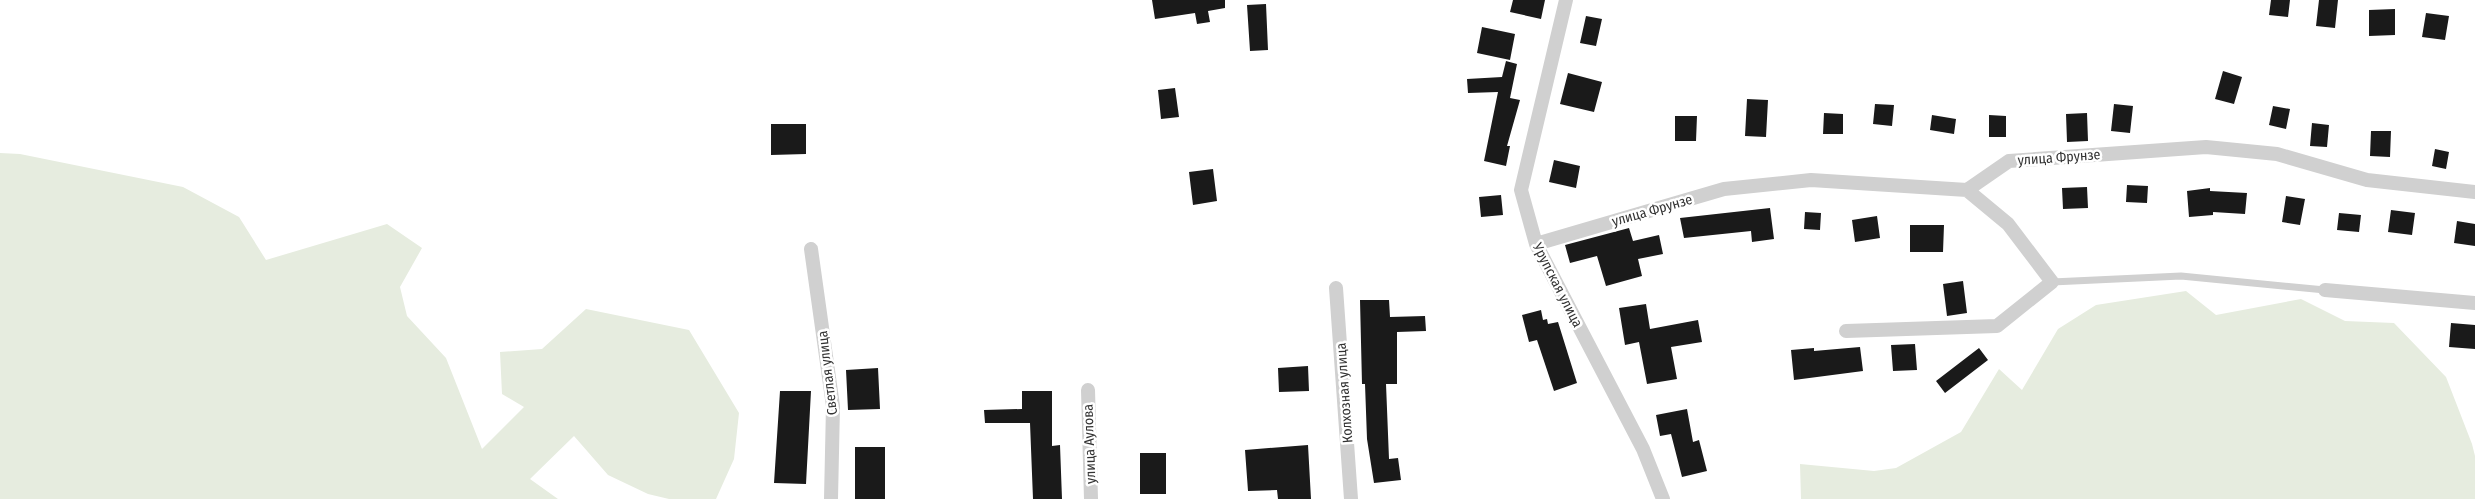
<svg xmlns="http://www.w3.org/2000/svg" width="2475" height="499" viewBox="0 0 2475 499" font-family="'Fira Sans Condensed',sans-serif">
<style>
.green{fill:#e6ecdf}
.building{fill:#1a1a1a}
.lines{fill:none;stroke-linecap:round;stroke-linejoin:round}
.service{stroke:#d0d0d0;stroke-width:7}
.minor{stroke:#d0d0d0;stroke-width:14}
.labels{text-anchor:middle;stroke-width:5;stroke-linejoin:round;paint-order:stroke}
.street-label{font-size:14px;fill:#333;stroke:#fff}
</style>
<rect width="100%" height="100%" fill="#fff"/>
<path class="green" d="M 0,153 L 20,154 L 183,187 L 239,217 L 266,260 L 387,224 L 422,248 L 400,287 L 407,316 L 446,358 L 482,449 L 524,407 L 502,394 L 500,352 L 542,349 L 586,309 L 689,330 L 739,413 L 734,459 L 716,499 L 669,499 L 648,494 L 608,475 L 574,436 L 530,479 L 558,499 L 0,499 Z
M 2186,291 L 2216,315 L 2301,299 L 2345,321 L 2394,323 L 2446,377 L 2472,444 L 2475,456 L 2475,499 L 1801,499 L 1800,464 L 1874,471 L 1896,468 L 1961,432 L 1999,369 L 2022,390 L 2058,329 L 2096,305 Z"/>
<path class="building" d="M 1152,0 L 1225,0 L 1225,8 L 1208,11 L 1210,22 L 1197,24 L 1195,13 L 1155,19 Z
M 1513,0 L 1545,0 L 1541,19 L 1510,12 Z
M 2271,0 L 2290,0 L 2288,17 L 2269,15 Z
M 2319,0 L 2338,0 L 2335,28 L 2316,26 Z
M 1266,4 L 1268,50 L 1250,51 L 1247,5 Z
M 2395,9 L 2395,35 L 2369,36 L 2369,10 Z
M 2426,13 L 2449,16 L 2445,40 L 2422,37 Z
M 1586,16 L 1602,19 L 1596,46 L 1580,43 Z
M 1482,27 L 1515,34 L 1510,60 L 1477,53 Z
M 1506,61 L 1517,64 L 1510,98 L 1520,100 L 1507,146 L 1510,146 L 1506,166 L 1484,161 L 1498,92 L 1468,93 L 1467,79 L 1502,77 Z
M 2223,71 L 2242,77 L 2234,104 L 2215,99 Z
M 1568,73 L 1602,82 L 1594,112 L 1560,104 Z
M 1175,88 L 1179,117 L 1161,119 L 1158,90 Z
M 1747,99 L 1768,100 L 1766,137 L 1745,136 Z
M 1875,104 L 1894,105 L 1892,126 L 1873,124 Z
M 2114,104 L 2133,106 L 2130,133 L 2111,131 Z
M 2273,106 L 2290,109 L 2286,129 L 2269,125 Z
M 1824,113 L 1843,114 L 1843,134 L 1823,134 Z
M 2087,113 L 2088,141 L 2067,142 L 2066,114 Z
M 1932,115 L 1956,119 L 1954,134 L 1930,130 Z
M 1989,115 L 2006,116 L 2006,137 L 1989,137 Z
M 1675,116 L 1697,116 L 1696,141 L 1675,141 Z
M 2312,123 L 2329,125 L 2327,147 L 2310,146 Z
M 771,124 L 806,124 L 806,154 L 771,155 Z
M 2371,131 L 2391,131 L 2390,157 L 2370,156 Z
M 2435,149 L 2449,152 L 2446,169 L 2432,166 Z
M 1554,160 L 1580,166 L 1576,188 L 1549,182 Z
M 1213,169 L 1217,201 L 1193,205 L 1189,172 Z
M 2127,185 L 2148,186 L 2147,203 L 2126,202 Z
M 2087,187 L 2088,208 L 2063,209 L 2062,188 Z
M 2210,188 L 2210,191 L 2247,193 L 2245,214 L 2213,212 L 2213,215 L 2189,217 L 2187,191 Z
M 1501,195 L 1503,215 L 1481,217 L 1479,197 Z
M 2286,196 L 2305,199 L 2300,225 L 2282,222 Z
M 1770,208 L 1774,239 L 1752,242 L 1751,231 L 1684,238 L 1680,218 Z
M 2391,210 L 2415,213 L 2412,235 L 2388,232 Z
M 1805,212 L 1821,213 L 1820,230 L 1804,229 Z
M 2339,213 L 2361,215 L 2359,232 L 2337,230 Z
M 1877,216 L 1880,238 L 1855,242 L 1852,220 Z
M 2457,221 L 2475,224 L 2475,246 L 2454,243 Z
M 1910,225 L 1944,225 L 1943,252 L 1910,252 Z
M 1629,228 L 1633,241 L 1659,235 L 1663,254 L 1638,259 L 1642,276 L 1606,286 L 1597,256 L 1570,263 L 1565,245 Z
M 1963,281 L 1967,313 L 1947,316 L 1943,284 Z
M 1360,300 L 1389,300 L 1390,317 L 1425,316 L 1426,331 L 1397,332 L 1397,384 L 1386,384 L 1389,459 L 1398,458 L 1401,480 L 1374,483 L 1367,439 L 1365,384 L 1362,384 Z
M 1646,304 L 1650,329 L 1698,320 L 1702,342 L 1671,347 L 1677,379 L 1647,384 L 1639,342 L 1625,345 L 1619,308 Z
M 1541,310 L 1543,320 L 1547,319 L 1548,324 L 1558,322 L 1577,383 L 1554,391 L 1537,340 L 1529,342 L 1522,315 Z
M 2451,323 L 2475,325 L 2475,349 L 2449,347 Z
M 1915,344 L 1917,370 L 1893,371 L 1891,345 Z
M 1860,347 L 1863,371 L 1794,380 L 1791,350 L 1814,348 L 1814,351 Z
M 1979,348 L 1988,360 L 1945,393 L 1936,381 Z
M 1308,366 L 1309,391 L 1279,392 L 1278,368 Z
M 878,368 L 880,409 L 848,410 L 846,370 Z
M 780,391 L 811,391 L 806,484 L 774,483 Z
M 1022,391 L 1052,391 L 1052,446 L 1060,445 L 1062,499 L 1033,499 L 1030,423 L 985,423 L 984,410 L 1022,409 Z
M 1687,409 L 1693,442 L 1699,440 L 1707,471 L 1682,477 L 1671,434 L 1660,436 L 1656,415 Z
M 1308,445 L 1311,499 L 1278,499 L 1277,490 L 1248,491 L 1245,450 Z
M 855,447 L 885,447 L 885,499 L 855,499 Z
M 1140,453 L 1166,453 L 1166,494 L 1140,494 Z"/>
<g class="lines">
<path class="service" d="M 2052,282 L 2181,276 L 2325,290"/>
<path class="minor" d="M 1566,0 L 1521,190 L 1536,244 L 1643,449 L 1663,499
M 1536,244 L 1724,189 L 1811,180 L 1967,190 L 2009,161 L 2206,147 L 2277,154 L 2367,180 L 2475,192
M 811,249 L 833,406 L 831,499
M 1336,288 L 1351,499
M 2325,290 L 2475,303
M 1846,331 L 1997,326 L 2052,282 L 2008,224 L 1967,190
M 1088,390 L 1091,499"/>
</g>
<g class="labels">
<g class="street-label">
<text transform="translate(2059 157) rotate(-4)" y="5">улица Фрунзе</text>
<text transform="translate(1652 210) rotate(-16)" y="5">улица Фрунзе</text>
<text transform="translate(1558 285) rotate(63)" y="5">Урупская улица</text>
<text transform="translate(827 373) rotate(-97)" y="5">Светлая улица</text>
<text transform="translate(1344 393) rotate(-94)" y="5">Колхозная улица</text>
<text transform="translate(1089 444) rotate(-92)" y="5">улица Аулова</text>
</g>
</g>
</svg>
